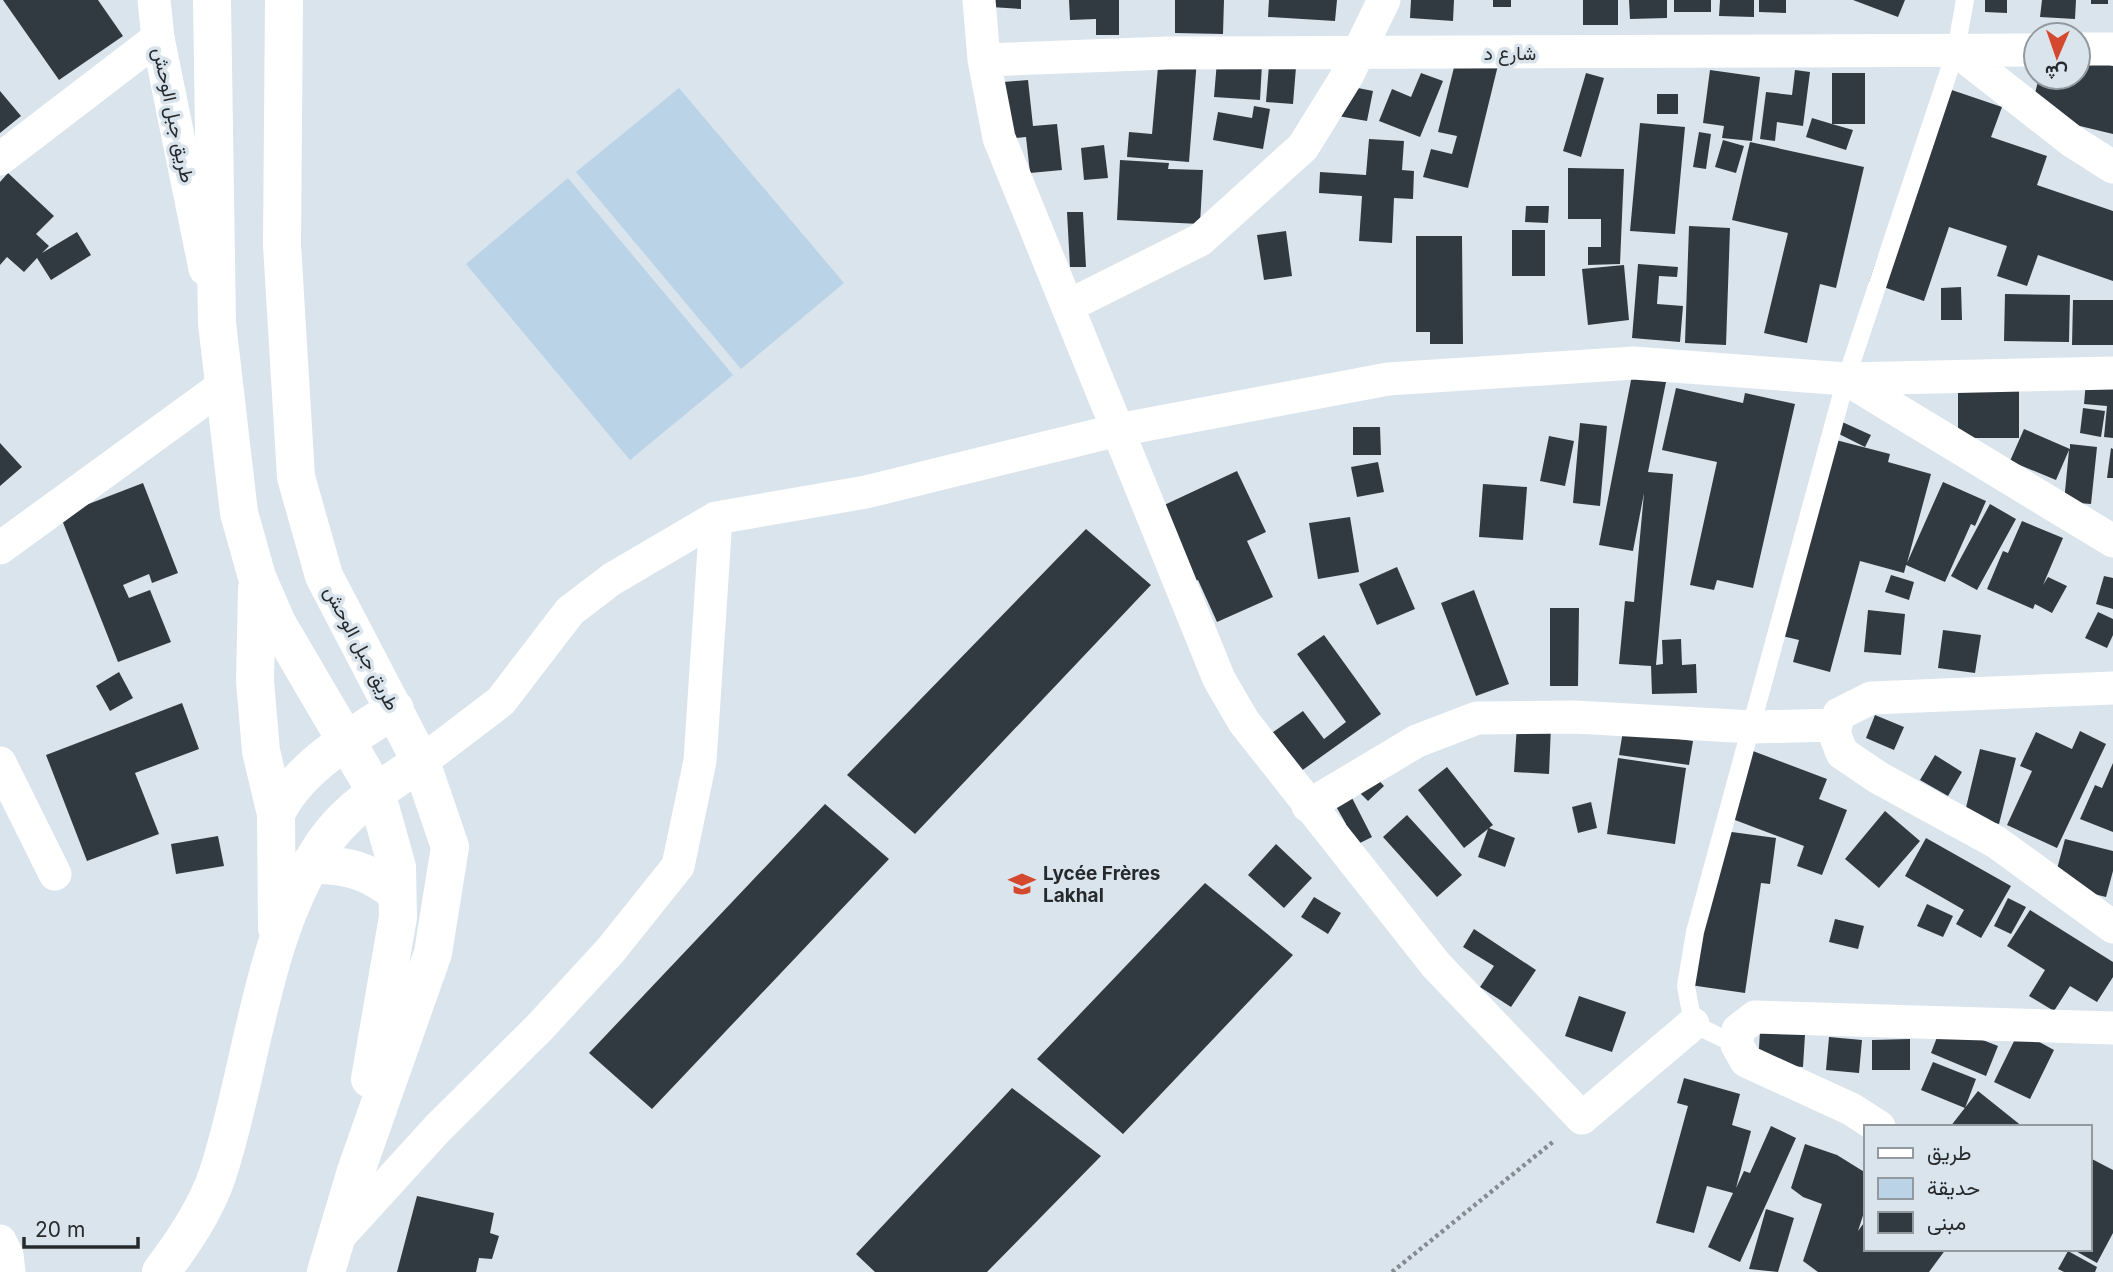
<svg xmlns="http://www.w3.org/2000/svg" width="2113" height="1272" viewBox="0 0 2113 1272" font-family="Inter,Vazirmatn,sans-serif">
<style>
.green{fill:#bad3e7}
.building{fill:#323a41}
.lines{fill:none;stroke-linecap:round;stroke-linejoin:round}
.path{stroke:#848b92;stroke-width:4.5;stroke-dasharray:3.5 3.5;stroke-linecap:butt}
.service{stroke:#fff;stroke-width:18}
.minor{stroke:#fff;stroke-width:33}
.secondary{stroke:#fff;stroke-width:38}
.primary{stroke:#fff;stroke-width:38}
.labels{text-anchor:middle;stroke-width:7;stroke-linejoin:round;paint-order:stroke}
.street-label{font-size:19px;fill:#262a2d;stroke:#dae4ed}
.poi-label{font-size:19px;font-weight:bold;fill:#262a2d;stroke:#dae4ed;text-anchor:start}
</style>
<rect width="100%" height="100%" fill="#dae4ed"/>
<path class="green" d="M 679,88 L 844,283 L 741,369 L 576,172 Z
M 568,178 L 733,375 L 630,460 L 466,264 Z"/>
<path class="building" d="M 3,0 L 98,0 L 123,36 L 59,80 Z
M 976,0 L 1021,0 L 1021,9 L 976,6 Z
M 1069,0 L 1119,0 L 1119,35 L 1096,35 L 1096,19 L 1070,20 Z
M 1175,0 L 1224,0 L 1223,34 L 1175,33 Z
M 1269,0 L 1337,0 L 1335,21 L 1268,17 Z
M 1411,0 L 1454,0 L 1453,21 L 1410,18 Z
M 1493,0 L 1511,0 L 1511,7 L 1493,7 Z
M 1583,0 L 1618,0 L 1618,25 L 1583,25 Z
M 1629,0 L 1667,0 L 1667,18 L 1630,19 Z
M 1674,0 L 1711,0 L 1711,12 L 1674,12 Z
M 1720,0 L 1754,0 L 1754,17 L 1719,16 Z
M 1759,0 L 1786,0 L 1786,13 L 1759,12 Z
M 1853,0 L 1905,0 L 1898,17 Z
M 1985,0 L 2007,0 L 2007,13 L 1985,12 Z
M 2042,0 L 2076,0 L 2075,19 L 2040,17 Z
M 2091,0 L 2108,0 L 2108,4 L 2091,4 Z
M 1460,43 L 1501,53 L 1468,188 L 1423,177 L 1431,149 L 1452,154 L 1457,136 L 1438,132 Z
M 1270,53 L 1297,55 L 1293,104 L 1266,102 Z
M 1159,56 L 1197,59 L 1189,162 L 1127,157 L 1129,132 L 1152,134 Z
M 2078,57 L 2113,66 L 2113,134 L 2030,114 L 2039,77 L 2078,77 Z
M 1217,61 L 1262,64 L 1260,100 L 1214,97 Z
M 1710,70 L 1760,77 L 1752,141 L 1722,138 L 1724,126 L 1703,123 Z
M 1795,70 L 1810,72 L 1803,126 L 1777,122 L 1775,141 L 1760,139 L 1766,92 L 1792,95 Z
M 1421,73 L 1443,81 L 1420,137 L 1379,121 L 1392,89 L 1411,97 Z
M 1586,73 L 1604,78 L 1581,157 L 1563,151 Z
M 1832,73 L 1865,73 L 1865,124 L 1832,124 L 1853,130 L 1846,150 L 1806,137 L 1812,118 L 1832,124 Z
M 1028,80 L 1033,126 L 1057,124 L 1062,170 L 1030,173 L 1026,137 L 998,140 L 992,83 Z
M 1343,85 L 1373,91 L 1367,121 L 1338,116 Z
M 1937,85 L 2002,107 L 1991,137 L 2047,156 L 2037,185 L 2113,211 L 2113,281 L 2038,255 L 2027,286 L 1997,276 L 2007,246 L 1949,227 L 1924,301 L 1869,282 Z
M 0,91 L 21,116 L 0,133 Z
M 1657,94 L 1678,94 L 1678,114 L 1657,114 Z
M 1254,106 L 1270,109 L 1263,149 L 1213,140 L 1218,112 L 1252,118 Z
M 1640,123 L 1685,127 L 1675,234 L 1630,231 Z
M 1699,132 L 1711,134 L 1706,169 L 1693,167 Z
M 1369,139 L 1404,141 L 1402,170 L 1414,171 L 1413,199 L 1394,198 L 1392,243 L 1359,241 L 1362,196 L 1319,193 L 1320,172 L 1366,175 Z
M 1723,140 L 1744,146 L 1736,173 L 1715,167 Z
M 1750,142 L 1864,167 L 1836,288 L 1820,284 L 1807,343 L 1764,333 L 1788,233 L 1732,220 Z
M 1104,145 L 1108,178 L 1084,180 L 1081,148 Z
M 1120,160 L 1169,163 L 1168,169 L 1203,170 L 1200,224 L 1117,220 Z
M 1568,168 L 1624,169 L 1620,264 L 1588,265 L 1588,247 L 1601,247 L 1601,219 L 1568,219 Z
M 8,173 L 54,216 L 36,234 L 49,246 L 42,253 L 77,232 L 91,255 L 51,280 L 37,258 L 24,272 L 7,257 L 0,265 L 0,182 Z
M 1526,206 L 1549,206 L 1548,223 L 1525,222 Z
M 1067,212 L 1083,212 L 1086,267 L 1070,267 Z
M 1689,226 L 1730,228 L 1726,345 L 1685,343 Z
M 1512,230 L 1545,230 L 1545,276 L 1512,276 Z
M 1286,231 L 1292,276 L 1264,280 L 1257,235 Z
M 1416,236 L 1462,236 L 1463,344 L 1430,344 L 1430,332 L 1416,332 Z
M 1638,264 L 1678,267 L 1677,277 L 1659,276 L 1657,304 L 1683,306 L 1680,342 L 1632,338 Z
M 1624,265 L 1629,320 L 1588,325 L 1582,269 Z
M 1961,287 L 1962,320 L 1941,320 L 1941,288 Z
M 2005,294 L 2070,295 L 2069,342 L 2004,341 Z
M 2073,300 L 2113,300 L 2113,345 L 2072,345 Z
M 2087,370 L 2113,372 L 2113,438 L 2104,437 L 2107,406 L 2084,404 Z
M 1632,375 L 1666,382 L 1648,472 L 1673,474 L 1656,665 L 1663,664 L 1662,640 L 1681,639 L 1682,665 L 1696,664 L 1697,693 L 1652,694 L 1651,666 L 1619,664 L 1625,601 L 1634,602 L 1644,493 L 1633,551 L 1599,545 Z
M 2019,376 L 2019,438 L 1958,438 L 1958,377 Z
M 1676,388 L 1743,403 L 1745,393 L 1795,404 L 1753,588 L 1717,580 L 1714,590 L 1690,585 L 1717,462 L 1662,450 Z
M 2083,408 L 2105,411 L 2101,437 L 2080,433 Z
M 1840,421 L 1871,435 L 1865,447 L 1835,432 Z
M 1580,423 L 1607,426 L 1600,506 L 1573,503 Z
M 1353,427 L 1380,427 L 1381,455 L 1353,455 Z
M 2024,429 L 2070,449 L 2070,444 L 2097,447 L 2091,504 L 2064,502 L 2069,450 L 2056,480 L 2010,461 Z
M 1549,436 L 1574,441 L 1565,486 L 1540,481 Z
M 1832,439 L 1890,454 L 1888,462 L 1931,474 L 1907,563 L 1943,482 L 1986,501 L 1975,526 L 1971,524 L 1945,582 L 1906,565 L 1904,573 L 1860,561 L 1830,672 L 1793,662 L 1799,640 L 1774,634 Z
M 0,443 L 22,467 L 0,486 Z
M 2111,448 L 2113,449 L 2113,478 L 2107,478 Z
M 1378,462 L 1384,492 L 1357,497 L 1351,467 Z
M 1237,471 L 1266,532 L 1247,541 L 1273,597 L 1217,622 L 1198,580 L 1179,589 L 1145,514 Z
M 143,483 L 178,573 L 152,583 L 149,574 L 123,585 L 129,598 L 150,590 L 171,642 L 118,662 L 60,515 Z
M 1483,484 L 1527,487 L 1523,540 L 1479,537 Z
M 1990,504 L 2016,519 L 1977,590 L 1951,576 Z
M 1350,517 L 1359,572 L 1318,579 L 1309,523 Z
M 2022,521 L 2063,538 L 2043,585 L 2048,577 L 2067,586 L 2052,613 L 2035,604 L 2033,609 L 1987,589 L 2003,551 L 2008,553 Z
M 1086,529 L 1151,585 L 915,834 L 847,775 Z
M 1397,567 L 1415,609 L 1377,625 L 1359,584 Z
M 1891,575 L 1914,582 L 1909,600 L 1885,592 Z
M 2104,576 L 2113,578 L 2113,609 L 2096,604 Z
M 1474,590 L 1509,684 L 1476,696 L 1441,603 Z
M 1550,608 L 1579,608 L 1578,686 L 1550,686 Z
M 1868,610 L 1905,614 L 1901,655 L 1864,652 Z
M 2098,612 L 2113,619 L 2113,635 L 2107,648 L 2085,638 Z
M 1943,630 L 1981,635 L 1975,673 L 1938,668 Z
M 1324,635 L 1381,714 L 1297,774 L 1269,735 L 1303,711 L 1324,739 L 1346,722 L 1297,654 Z
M 119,672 L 133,698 L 110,711 L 96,686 Z
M 182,703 L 199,749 L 135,773 L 159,834 L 87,861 L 46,755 Z
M 1875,715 L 1904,727 L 1894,750 L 1866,738 Z
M 1517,724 L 1551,726 L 1549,774 L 1514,772 Z
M 1623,731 L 1693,741 L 1689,765 L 1619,755 Z
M 2080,731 L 2106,744 L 2057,848 L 2007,825 L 2032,771 L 2020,766 L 2036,732 L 2072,749 Z
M 1745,748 L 1827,779 L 1819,799 L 1847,810 L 1822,875 L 1797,866 L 1804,846 L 1719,814 Z
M 1980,749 L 2016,758 L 1999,824 L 1964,816 Z
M 1935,755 L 1962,772 L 1948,796 L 1920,780 Z
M 1618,758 L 1686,768 L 1675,844 L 1607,834 Z
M 2113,763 L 2113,832 L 2080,819 L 2095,785 L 2102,788 Z
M 1365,765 L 1384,786 L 1368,801 L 1348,781 Z
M 1447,767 L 1493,825 L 1489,828 L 1515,838 L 1505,867 L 1478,857 L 1488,829 L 1464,848 L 1418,790 Z
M 1349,792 L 1372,837 L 1342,852 L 1346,824 L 1333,801 Z
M 1591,802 L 1597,828 L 1578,833 L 1572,807 Z
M 825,804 L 889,859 L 652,1109 L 589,1053 Z
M 1885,811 L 1920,841 L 1879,888 L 1845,859 Z
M 1407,815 L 1462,875 L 1437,897 L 1383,837 Z
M 1717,830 L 1776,838 L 1770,884 L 1761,883 L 1745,993 L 1690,985 Z
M 218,836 L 224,866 L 176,874 L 171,844 Z
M 1926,838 L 2011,886 L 1981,938 L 1956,924 L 1964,910 L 1905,876 Z
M 2065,839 L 2113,851 L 2113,871 L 2106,897 L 2053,884 Z
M 1276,844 L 1312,878 L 1284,908 L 1248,875 Z
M 1205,883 L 1293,955 L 1123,1134 L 1037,1059 Z
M 1314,897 L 1341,913 L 1328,934 L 1301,917 Z
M 2008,898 L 2026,907 L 2011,934 L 1994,926 Z
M 1927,904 L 1953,916 L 1943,937 L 1917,926 Z
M 2030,910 L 2113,962 L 2113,977 L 2097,1002 L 2070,986 L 2054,1011 L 2029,996 L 2045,970 L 2007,946 Z
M 1835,919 L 1864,926 L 1858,949 L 1829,942 Z
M 1474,929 L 1536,970 L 1511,1007 L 1480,987 L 1494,966 L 1463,947 Z
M 1579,996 L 1626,1012 L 1612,1052 L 1565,1036 Z
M 1761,1015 L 1806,1018 L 1803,1067 L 1758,1064 Z
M 1942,1024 L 1998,1046 L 1986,1076 L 1931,1053 Z
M 2019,1031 L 2054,1050 L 2030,1099 L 1994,1082 Z
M 1829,1037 L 1862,1040 L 1859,1073 L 1826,1070 Z
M 1910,1039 L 1910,1070 L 1872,1070 L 1872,1040 Z
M 1933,1062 L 1976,1079 L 1965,1108 L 1921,1090 Z
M 1684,1078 L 1740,1094 L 1732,1125 L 1751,1131 L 1736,1188 L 1744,1171 L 1750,1173 L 1771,1126 L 1796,1138 L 1740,1262 L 1708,1247 L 1733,1193 L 1707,1186 L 1694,1233 L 1656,1223 L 1688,1106 L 1677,1103 Z
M 1012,1088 L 1101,1156 L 987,1272 L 875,1272 L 856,1254 Z
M 1978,1091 L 2023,1127 L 1950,1127 Z
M 1805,1144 L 1837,1155 L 1866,1173 L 1866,1206 L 1858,1231 L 1866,1220 L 1866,1249 L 1946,1249 L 1929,1272 L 1818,1272 L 1803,1261 L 1822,1204 L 1803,1197 L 1791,1188 Z
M 2090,1158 L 2113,1170 L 2113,1233 L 2097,1263 L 2072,1249 L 2090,1249 Z
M 417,1196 L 494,1213 L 490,1233 L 499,1236 L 492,1259 L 479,1258 L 476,1272 L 397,1272 Z
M 1766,1209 L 1794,1218 L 1778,1272 L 1749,1269 Z
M 2068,1251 L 2097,1267 L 2095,1272 L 2064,1272 L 2058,1269 Z"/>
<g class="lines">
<path class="path" d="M 1392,1272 L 1554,1141"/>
<path class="service" d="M 1737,1045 L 1693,1024 L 1686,986 L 1695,932 L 1846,379 L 1956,50 L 1965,0"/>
<path class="minor" d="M 154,0 L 158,38 L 205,269
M 979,0 L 984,60 L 999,138 L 1219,679 L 1244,722 L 1436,965 L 1582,1118 L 1693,1024
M 2078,49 L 2113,49
M 1956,50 L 2072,141 L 2113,167
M 984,60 L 1168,53 L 2036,50
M 0,159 L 158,38
M 1068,306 L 1200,240 L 1303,147 L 1347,76 L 1384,0
M 1846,379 L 2113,373
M 0,548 L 224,385
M 2113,688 L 1871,698 L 1839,714 L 1834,732 L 1842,753 L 1879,778 L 1996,842 L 2113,927
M 421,762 L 501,701 L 570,611 L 612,579 L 716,518 L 866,492 L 1118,430 L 1388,379 L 1634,363 L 1846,379 L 2113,541
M 0,763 L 55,874
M 1308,806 L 1417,741 L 1477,718 L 1575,717 L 1753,727 L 1835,725
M 1879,1127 L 1851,1109 L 1746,1061 L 1737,1045 L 1738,1030 L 1755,1017 L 2113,1028
M 0,1241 L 7,1255 L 9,1272
M 335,1241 L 438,1128 L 540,1027 L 610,951 L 678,866 L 700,761 L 716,518"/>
<path class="secondary" d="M 277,928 L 276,814 C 297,768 353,736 395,709
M 161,1272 C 183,1243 205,1211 217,1176 C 253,1069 261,926 330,835 C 353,805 390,783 421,762"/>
<path class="primary" d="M 212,0 L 217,323 L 239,513 L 257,577 L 277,623 L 376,792 L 397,867 L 398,917 L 370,1079
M 284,0 L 282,245 L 296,477 L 324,576 L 421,762 L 450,847 L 433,953 L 356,1171 L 326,1272
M 257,589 L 255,681 L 261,751 L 276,814
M 310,864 C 348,866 366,869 397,893"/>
</g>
<defs>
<g id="school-bare" transform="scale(2.1)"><path d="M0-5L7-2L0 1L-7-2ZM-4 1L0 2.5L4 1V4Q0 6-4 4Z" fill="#d44830" stroke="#dae4ed" stroke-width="2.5" paint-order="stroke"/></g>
</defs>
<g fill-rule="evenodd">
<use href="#school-bare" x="1022" y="884"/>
</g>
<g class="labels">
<g class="street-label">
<text x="1510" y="60">شارع د</text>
<text transform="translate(174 115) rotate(78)" y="7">طريق جبل الوحش</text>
<text transform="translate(362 648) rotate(62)" y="7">طريق جبل الوحش</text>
</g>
<g class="poi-label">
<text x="1043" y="880">Lycée Frères<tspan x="1043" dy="22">Lakhal</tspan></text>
</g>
</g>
<rect x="1864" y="1125" width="228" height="126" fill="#dae4ed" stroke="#929aa0" stroke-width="2"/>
<rect x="1878" y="1148" width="35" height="10" fill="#ffffff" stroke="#929aa0" stroke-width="2"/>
<text x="1927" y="1160" font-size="21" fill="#262a2d">طريق</text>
<rect x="1878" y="1178" width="35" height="21" fill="#bad3e7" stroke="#929aa0" stroke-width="2"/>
<text x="1927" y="1195" font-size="21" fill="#262a2d">حديقة</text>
<rect x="1878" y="1212" width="35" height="21" fill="#323a41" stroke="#929aa0" stroke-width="2"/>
<text x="1927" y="1230" font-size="21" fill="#262a2d">مبنى</text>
<g transform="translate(2057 56) rotate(182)"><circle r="33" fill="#dae4ed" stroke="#929aa0" stroke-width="2"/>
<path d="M0-5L12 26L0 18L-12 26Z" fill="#d44830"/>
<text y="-10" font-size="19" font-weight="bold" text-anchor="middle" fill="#262a2d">ش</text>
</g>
<path d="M24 1237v10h114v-10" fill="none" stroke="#262a2d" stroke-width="3.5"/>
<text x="35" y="1237" font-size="21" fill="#262a2d" stroke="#dae4ed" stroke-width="5" paint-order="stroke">20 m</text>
</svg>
